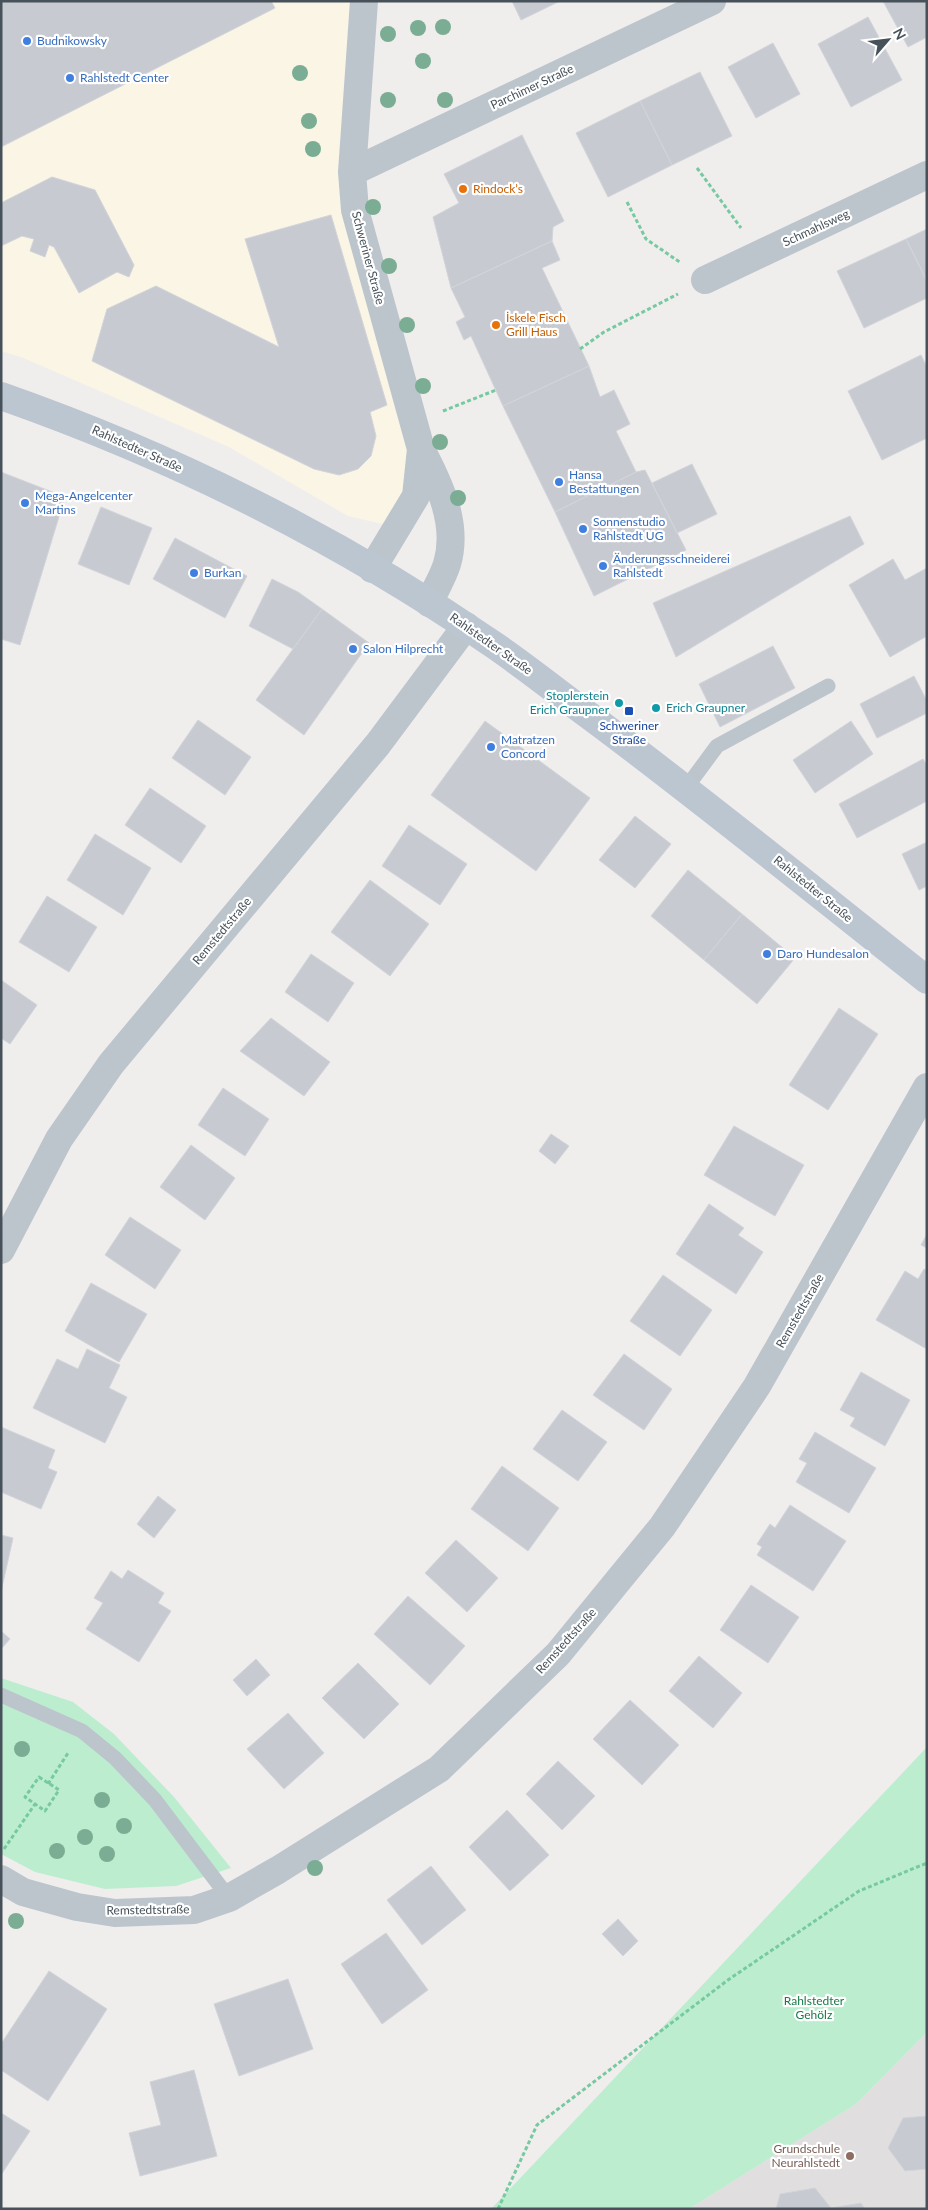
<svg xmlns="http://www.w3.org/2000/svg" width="928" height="2210" viewBox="0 0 928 2210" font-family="Lato,sans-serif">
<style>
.commercial{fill:#fbf5e6}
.education{fill:#e1dedf}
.green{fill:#bdedcf}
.building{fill:#c7cad0;stroke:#d1d4d9}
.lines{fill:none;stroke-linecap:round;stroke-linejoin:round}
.path{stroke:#76c9a0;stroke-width:3;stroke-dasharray:4 2.5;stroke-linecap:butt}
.service{stroke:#bcc5cc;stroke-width:15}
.minor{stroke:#bcc5cc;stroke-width:28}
.secondary{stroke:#bbc6d1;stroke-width:28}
.tree{fill:#7aad93}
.shop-dot{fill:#3f7fe0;stroke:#fff;stroke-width:2}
.food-dot{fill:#e8710a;stroke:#fff;stroke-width:2}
.culture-dot{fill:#0f9aa8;stroke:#fff;stroke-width:2}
.transit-dot{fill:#1a4fb4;stroke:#fff;stroke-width:2}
.education-dot{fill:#8d6e63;stroke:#fff;stroke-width:2}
.labels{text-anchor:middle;stroke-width:4.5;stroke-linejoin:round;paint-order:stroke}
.shop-label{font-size:12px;fill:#366cbe;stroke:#fff;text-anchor:start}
.street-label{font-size:12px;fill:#46515a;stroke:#fff}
.food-label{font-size:12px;fill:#c56008;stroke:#fff;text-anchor:start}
.culture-label{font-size:12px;fill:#0d838f;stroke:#fff;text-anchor:end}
.transit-label{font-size:12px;fill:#164399;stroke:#fff}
.park-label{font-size:12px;fill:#1a7849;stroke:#fff}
.education-label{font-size:12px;fill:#785e54;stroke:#fff;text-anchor:end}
</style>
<rect width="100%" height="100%" fill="#f0eded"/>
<path class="commercial" d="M 1,1 L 374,1 L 357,191 L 433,464 L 409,516 L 382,524 L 348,516 L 229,447 L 21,357 L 1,351 Z"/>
<path class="education" d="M 927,2032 L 927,2209 L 689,2209 L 856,2104 Z"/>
<path class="green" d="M 1,1678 L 73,1702 L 114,1734 L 174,1797 L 231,1868 L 176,1886 L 105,1889 L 35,1872 L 1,1854 Z
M 927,1747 L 927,2032 L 856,2104 L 689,2209 L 491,2209 Z"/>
<path class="building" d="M 1,1 L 271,1 L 275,8 L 1,147 Z
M 512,1 L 560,1 L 521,20 Z
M 883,1 L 927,1 L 927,37 L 908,47 Z
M 868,17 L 902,80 L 851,107 L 818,44 Z
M 773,43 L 800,94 L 756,118 L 728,67 Z
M 700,72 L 732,136 L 672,165 L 640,101 Z
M 640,101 L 672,165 L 608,197 L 576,133 Z
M 522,135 L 564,221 L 553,227 L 552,241 L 451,288 L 433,217 L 459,203 L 444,174 Z
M 52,177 L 95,190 L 134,265 L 129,277 L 117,272 L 79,293 L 54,247 L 49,245 L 45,257 L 30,251 L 34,239 L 22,236 L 1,246 L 1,203 Z
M 331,215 L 387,405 L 370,412 L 376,436 L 371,456 L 358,469 L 339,475 L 314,469 L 92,361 L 107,309 L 156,286 L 279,347 L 245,239 Z
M 927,229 L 927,281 L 906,239 Z
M 906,239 L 927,281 L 927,298 L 864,328 L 837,271 Z
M 552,241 L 560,260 L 542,268 L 589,366 L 503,406 L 471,336 L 464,340 L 456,322 L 465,317 L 451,288 Z
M 921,355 L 927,367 L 927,438 L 882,460 L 848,391 Z
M 589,366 L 600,397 L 614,390 L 630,424 L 616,431 L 636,472 L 555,512 L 503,406 Z
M 692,464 L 717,514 L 677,533 L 652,483 Z
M 645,470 L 686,550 L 594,596 L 555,512 L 636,472 Z
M 1,472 L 65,497 L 20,645 L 1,639 Z
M 101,507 L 152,528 L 129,585 L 78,564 Z
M 850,516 L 864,544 L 676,657 L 653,603 Z
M 175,538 L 247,576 L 225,618 L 153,579 Z
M 893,559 L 905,580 L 927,568 L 927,636 L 890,657 L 849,585 Z
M 272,579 L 298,592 L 322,609 L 293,649 L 249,626 Z
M 322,609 L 369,643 L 304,735 L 256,700 Z
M 773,646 L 795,688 L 720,727 L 699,684 Z
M 914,676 L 927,701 L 927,713 L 877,738 L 860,704 Z
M 198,720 L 251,757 L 225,795 L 172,758 Z
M 485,721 L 590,798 L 536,871 L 431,795 Z
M 851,721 L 873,754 L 815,793 L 793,760 Z
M 923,759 L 927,765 L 927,801 L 857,838 L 839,804 Z
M 150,788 L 206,826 L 181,863 L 125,825 Z
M 635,816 L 671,844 L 635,888 L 599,860 Z
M 409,825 L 467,864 L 440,905 L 382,866 Z
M 95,834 L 151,868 L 123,915 L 67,880 Z
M 927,842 L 927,886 L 919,890 L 902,854 Z
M 688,870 L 742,914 L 704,960 L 651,916 Z
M 370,880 L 429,924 L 390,976 L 331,932 Z
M 47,896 L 97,927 L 69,972 L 19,942 Z
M 742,914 L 795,958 L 757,1004 L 704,960 Z
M 311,954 L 354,983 L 328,1022 L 285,992 Z
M 1,980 L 37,1005 L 10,1044 L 1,1038 Z
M 839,1008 L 878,1034 L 828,1110 L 789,1085 Z
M 271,1018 L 330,1062 L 304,1096 L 240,1051 Z
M 223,1088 L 269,1119 L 245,1156 L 198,1125 Z
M 734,1126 L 804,1165 L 775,1216 L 704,1175 Z
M 551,1134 L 569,1146 L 555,1164 L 539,1151 Z
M 191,1145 L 235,1178 L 205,1220 L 160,1187 Z
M 709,1204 L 744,1228 L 738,1235 L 763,1252 L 736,1294 L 676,1254 Z
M 130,1217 L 181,1250 L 155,1289 L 105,1255 Z
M 927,1234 L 927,1248 L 921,1245 Z
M 924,1269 L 927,1271 L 927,1345 L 925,1348 L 876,1320 L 905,1271 L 918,1279 Z
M 663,1275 L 712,1310 L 680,1356 L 630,1321 Z
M 91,1283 L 147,1314 L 119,1362 L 65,1331 Z
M 87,1349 L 120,1365 L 109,1388 L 127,1397 L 105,1443 L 33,1408 L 57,1359 L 78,1369 Z
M 624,1354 L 672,1389 L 644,1430 L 593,1395 Z
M 861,1372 L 910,1400 L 885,1446 L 850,1426 L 855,1418 L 840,1410 Z
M 562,1410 L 607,1442 L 578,1481 L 533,1449 Z
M 1,1427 L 55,1450 L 48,1468 L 57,1472 L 41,1509 L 1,1492 Z
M 815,1432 L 876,1468 L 849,1513 L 796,1482 L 807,1463 L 799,1459 Z
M 502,1466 L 559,1508 L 528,1551 L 471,1509 Z
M 158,1496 L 176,1510 L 154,1538 L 137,1524 Z
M 790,1505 L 846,1541 L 813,1591 L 757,1555 L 762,1547 L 757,1544 L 770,1524 L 775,1528 Z
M 1,1535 L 13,1538 L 1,1592 Z
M 456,1540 L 498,1578 L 467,1612 L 425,1573 Z
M 128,1570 L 164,1593 L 158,1603 L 171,1611 L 139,1662 L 86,1629 L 103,1603 L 94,1598 L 111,1571 L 122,1579 Z
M 751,1585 L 799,1617 L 768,1663 L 720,1630 Z
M 408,1596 L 465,1646 L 430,1685 L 374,1634 Z
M 1,1631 L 10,1639 L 1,1649 Z
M 699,1656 L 742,1693 L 713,1728 L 669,1691 Z
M 256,1659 L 270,1675 L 247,1696 L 233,1680 Z
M 358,1663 L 399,1704 L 364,1739 L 322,1698 Z
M 630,1700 L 679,1745 L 642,1785 L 593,1739 Z
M 288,1713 L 324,1753 L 284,1789 L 247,1749 Z
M 558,1761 L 595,1796 L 562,1830 L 526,1794 Z
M 507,1810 L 549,1855 L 510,1891 L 469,1847 Z
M 431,1866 L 466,1910 L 422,1945 L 387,1900 Z
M 618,1919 L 638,1941 L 623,1956 L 602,1934 Z
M 386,1933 L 428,1990 L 382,2024 L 341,1964 Z
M 49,1971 L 107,2009 L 48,2101 L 1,2070 L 1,2044 Z
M 288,1979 L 313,2049 L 239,2076 L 214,2004 Z
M 194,2070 L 217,2156 L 140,2176 L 129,2133 L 161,2125 L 150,2082 Z
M 1,2113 L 30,2131 L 1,2175 Z
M 927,2116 L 927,2169 L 905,2171 L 888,2148 L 903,2118 Z
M 815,2188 L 831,2208 L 861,2203 L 865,2209 L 776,2209 L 780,2194 Z"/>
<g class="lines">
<path class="path" d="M 697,168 L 741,228
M 627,202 L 646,239 L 681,263
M 580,349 L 604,332 L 678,294
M 443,411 L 496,390
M 39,1777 L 59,1790 L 45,1811 L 25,1797 Z
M 48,1784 L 68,1753
M 4,1849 L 35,1804
M 498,2209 L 537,2125 L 728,1980 L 859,1891 L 927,1863"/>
<path class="service" d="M 686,788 L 717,746 L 828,686
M 1,1695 L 82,1731 L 115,1758 L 155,1800 L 229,1898"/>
<path class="minor" d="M 364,1 L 352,172 L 355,210 L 421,449 C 439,483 459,524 447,564 C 443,577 435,590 429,603
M 352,172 L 712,1
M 705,280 L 927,175
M 372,569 L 416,496 L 421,449
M 1,1250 L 59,1139 L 111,1064 L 378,744 L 466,626
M 1,1879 L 23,1892 L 77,1907 L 115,1913 L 194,1910 L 229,1898 L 278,1870 L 439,1769 L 558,1654 L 662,1527 L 757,1386 L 927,1087"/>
<path class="secondary" d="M 1,396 C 175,457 342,541 494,645 C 526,667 556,691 587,714 C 703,800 814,891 927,980"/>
</g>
<g class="tree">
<circle cx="443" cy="27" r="8"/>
<circle cx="418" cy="28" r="8"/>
<circle cx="388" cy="34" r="8"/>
<circle cx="423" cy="61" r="8"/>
<circle cx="300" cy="73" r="8"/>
<circle cx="388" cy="100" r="8"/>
<circle cx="445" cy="100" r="8"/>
<circle cx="309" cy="121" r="8"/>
<circle cx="313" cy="149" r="8"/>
<circle cx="373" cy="207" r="8"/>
<circle cx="389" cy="266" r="8"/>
<circle cx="407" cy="325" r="8"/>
<circle cx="423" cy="386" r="8"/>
<circle cx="440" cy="442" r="8"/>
<circle cx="458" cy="498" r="8"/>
<circle cx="22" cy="1749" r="8"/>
<circle cx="102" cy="1800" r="8"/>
<circle cx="124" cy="1826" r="8"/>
<circle cx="85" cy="1837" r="8"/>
<circle cx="57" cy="1851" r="8"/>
<circle cx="107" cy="1854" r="8"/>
<circle cx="315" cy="1868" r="8"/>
<circle cx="16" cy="1921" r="8"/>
</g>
<g class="shop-dot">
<circle cx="27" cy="41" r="5"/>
<circle cx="70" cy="78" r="5"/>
<circle cx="559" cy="482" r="5"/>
<circle cx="25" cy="503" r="5"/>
<circle cx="583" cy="529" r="5"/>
<circle cx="603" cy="566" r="5"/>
<circle cx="194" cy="573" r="5"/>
<circle cx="353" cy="649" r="5"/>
<circle cx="491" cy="747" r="5"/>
<circle cx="767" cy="954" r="5"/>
</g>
<g class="food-dot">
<circle cx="463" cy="189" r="5"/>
<circle cx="496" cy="325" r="5"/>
</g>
<g class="culture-dot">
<circle cx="619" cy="703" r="5"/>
<circle cx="656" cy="708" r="5"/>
</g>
<rect class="transit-dot" x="624" y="706" width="10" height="10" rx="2.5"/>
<circle class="education-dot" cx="850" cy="2156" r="5"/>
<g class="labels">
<g class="shop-label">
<text x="37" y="45">Budnikowsky</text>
<text x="80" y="82">Rahlstedt Center</text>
<text x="569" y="479">Hansa<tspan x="569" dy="14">Bestattungen</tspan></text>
<text x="35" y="500">Mega-Angelcenter<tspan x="35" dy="14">Martins</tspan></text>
<text x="593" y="526">Sonnenstudio<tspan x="593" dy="14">Rahlstedt UG</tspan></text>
<text x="613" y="563">Änderungsschneiderei<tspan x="613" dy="14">Rahlstedt</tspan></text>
<text x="204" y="577">Burkan</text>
<text x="363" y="653">Salon Hilprecht</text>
<text x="501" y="744">Matratzen<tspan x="501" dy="14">Concord</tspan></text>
<text x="777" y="958">Daro Hundesalon</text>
</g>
<g class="street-label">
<text transform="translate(532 87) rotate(-25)" y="4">Parchimer Straße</text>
<text transform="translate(816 228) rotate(-25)" y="4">Schmahlsweg</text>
<text transform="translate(368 258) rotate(75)" y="4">Schweriner Straße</text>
<text transform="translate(137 449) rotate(24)" y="4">Rahlstedter Straße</text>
<text transform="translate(491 644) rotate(35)" y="4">Rahlstedter Straße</text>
<text transform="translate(813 889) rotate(39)" y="4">Rahlstedter Straße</text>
<text transform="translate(222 931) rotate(-50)" y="4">Remstedtstraße</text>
<text transform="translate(800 1311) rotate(-60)" y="4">Remstedtstraße</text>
<text transform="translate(566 1641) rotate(-48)" y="4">Remstedtstraße</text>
<text transform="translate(148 1910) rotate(-1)" y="4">Remstedtstraße</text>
</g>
<g class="food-label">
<text x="473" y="193">Rindock’s</text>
<text x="506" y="322">İskele Fisch<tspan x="506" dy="14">Grill Haus</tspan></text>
</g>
<g class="culture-label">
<text x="609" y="700">Stoplerstein<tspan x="609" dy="14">Erich Graupner</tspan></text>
<text x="666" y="712" text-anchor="start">Erich Graupner</text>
</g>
<g class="transit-label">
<text x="629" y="730">Schweriner<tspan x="629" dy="14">Straße</tspan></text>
</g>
<g class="park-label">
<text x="814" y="2005">Rahlstedter<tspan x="814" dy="14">Gehölz</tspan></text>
</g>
<g class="education-label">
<text x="840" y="2153">Grundschule<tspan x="840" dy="14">Neurahlstedt</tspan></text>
</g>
</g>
<rect width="928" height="2210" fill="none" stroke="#46515a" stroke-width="5"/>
<g transform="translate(888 40) rotate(62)" stroke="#ffffff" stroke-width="4" paint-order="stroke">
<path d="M0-4L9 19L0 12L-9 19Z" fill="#46515a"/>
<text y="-8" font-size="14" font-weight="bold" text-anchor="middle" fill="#46515a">N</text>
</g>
</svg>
